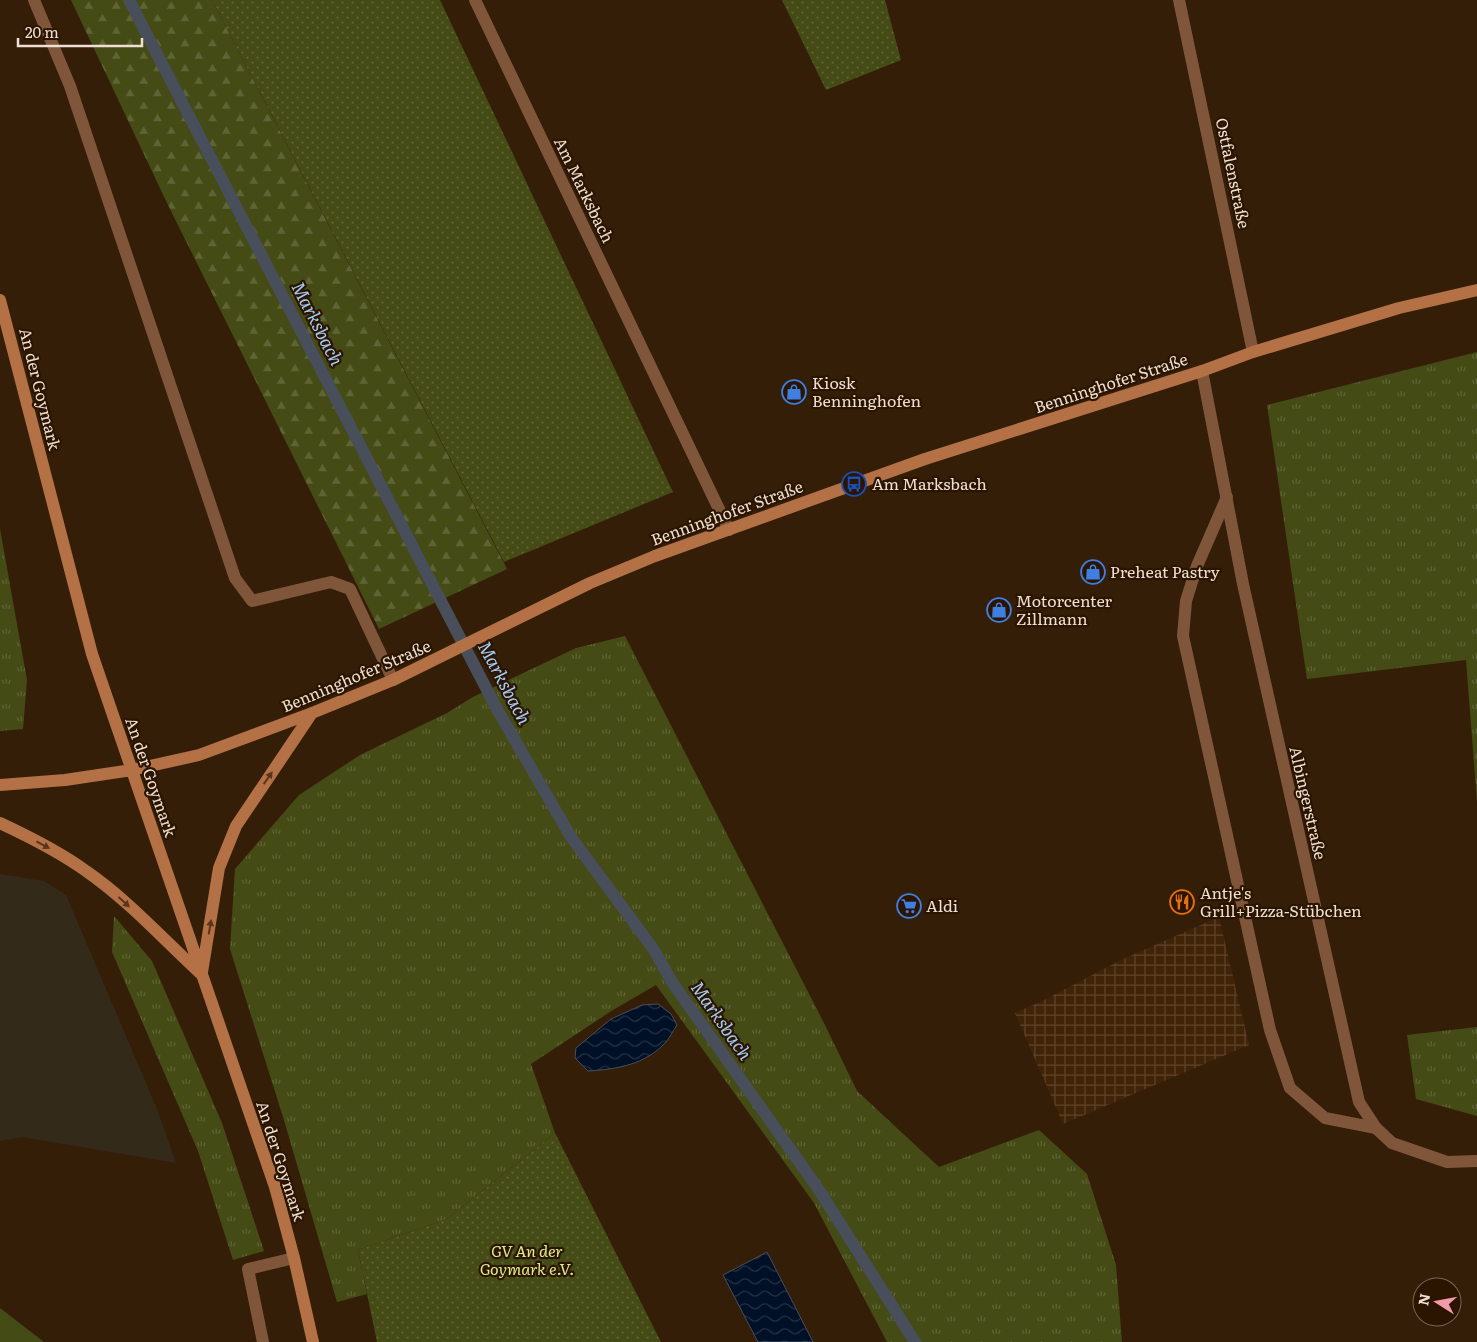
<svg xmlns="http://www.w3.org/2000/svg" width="1477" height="1342" viewBox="0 0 1477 1342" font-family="Literata,serif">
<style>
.industrial{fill:url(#industrial-grid)}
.education{fill:#342a1a}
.grass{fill:url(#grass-tufts)}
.forest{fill:url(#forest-firs)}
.park{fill:url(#park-dots)}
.pitch{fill:#444b15}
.water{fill:url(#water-waves);stroke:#484e5a}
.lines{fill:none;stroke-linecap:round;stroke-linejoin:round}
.stream{stroke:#484e5a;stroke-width:12}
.service{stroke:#80563b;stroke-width:12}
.minor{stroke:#80563b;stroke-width:12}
.secondary{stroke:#b37145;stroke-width:12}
.oneway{fill:#5b3519}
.labels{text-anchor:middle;stroke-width:4.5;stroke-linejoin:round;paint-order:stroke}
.street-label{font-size:16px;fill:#efdfd2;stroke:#2b1501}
.poi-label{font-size:16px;fill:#efdfd2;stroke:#2b1501;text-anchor:start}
.park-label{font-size:16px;font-style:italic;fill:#dcec8c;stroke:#2b1501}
.water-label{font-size:18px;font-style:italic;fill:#a3ccf5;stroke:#2b1501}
</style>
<defs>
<pattern id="industrial-grid" width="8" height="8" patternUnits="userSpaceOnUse" patternTransform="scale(1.25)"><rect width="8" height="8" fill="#412408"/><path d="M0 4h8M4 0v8" fill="none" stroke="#5d432b"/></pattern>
<pattern id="grass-tufts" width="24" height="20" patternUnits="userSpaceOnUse" patternTransform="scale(1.25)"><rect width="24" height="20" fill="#444b15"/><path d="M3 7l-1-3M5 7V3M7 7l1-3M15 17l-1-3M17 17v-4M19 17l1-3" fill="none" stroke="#5f6436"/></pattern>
<pattern id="forest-firs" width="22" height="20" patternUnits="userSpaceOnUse" patternTransform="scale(1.25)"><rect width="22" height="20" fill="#444b15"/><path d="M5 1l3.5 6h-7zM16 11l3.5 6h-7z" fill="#5f6436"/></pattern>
<pattern id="park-dots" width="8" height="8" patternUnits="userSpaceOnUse" patternTransform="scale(1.25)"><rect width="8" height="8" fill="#444b15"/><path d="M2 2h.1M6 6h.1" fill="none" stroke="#5f6436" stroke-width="1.8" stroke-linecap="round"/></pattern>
<pattern id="water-waves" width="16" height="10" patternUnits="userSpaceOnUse" patternTransform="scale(1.25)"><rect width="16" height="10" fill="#001026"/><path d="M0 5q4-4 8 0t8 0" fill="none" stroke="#263245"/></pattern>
</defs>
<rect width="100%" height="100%" fill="#351e08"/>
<path class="industrial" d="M 1219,917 L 1249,1045 L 1063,1124 L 1015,1013 L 1042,1001 L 1123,959 Z"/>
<path class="education" d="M 0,874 L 44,881 L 66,895 L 157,1109 L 176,1163 L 22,1137 L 0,1141 Z"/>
<path class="grass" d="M 1477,352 L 1477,802 L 1466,660 L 1307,679 L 1267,405 Z
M 0,529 L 27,680 L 23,729 L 0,731 Z
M 625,636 L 824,1023 L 857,1091 L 939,1167 L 1039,1130 L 1087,1174 L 1116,1265 L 1122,1342 L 887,1342 L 814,1203 L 656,985 L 613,1010 L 531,1064 L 555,1133 L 447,1219 L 358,1250 L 367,1294 L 337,1302 L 284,1120 L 230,949 L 235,869 L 299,795 L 360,755 L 447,713 L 473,697 L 576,648 Z
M 114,916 L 152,961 L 222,1123 L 264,1251 L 233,1260 L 198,1151 L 112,952 Z
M 1477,1027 L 1477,1116 L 1416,1099 L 1407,1035 Z"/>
<path class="forest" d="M 71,0 L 212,0 L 507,569 L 379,629 L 167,203 Z"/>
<path class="park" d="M 212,0 L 440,0 L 673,492 L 504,562 Z
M 782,0 L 885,0 L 901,60 L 826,90 Z
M 555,1133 L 661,1342 L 377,1342 L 358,1250 L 447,1219 Z"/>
<path class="pitch" d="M 0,1308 L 44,1342 L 0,1342 Z"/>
<path class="water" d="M 658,1004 L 671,1014 L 677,1025 C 673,1031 670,1037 666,1042 C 645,1065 617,1069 588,1071 L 575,1058 L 576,1048 L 611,1019 L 642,1005 Z
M 767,1252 L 813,1342 L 758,1342 L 723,1275 Z"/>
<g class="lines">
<path class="stream" d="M 129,0 L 498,711 L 571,837 L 654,950 L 672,982 L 817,1187 L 915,1342"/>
<path class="service" d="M 34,0 L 70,86 L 235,578 L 252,601 L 331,582 L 350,589 L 393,680
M 1227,497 L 1197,566 L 1186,601 L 1183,636 L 1270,1030 L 1290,1088 L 1325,1118 L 1376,1128"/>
<path class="minor" d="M 475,0 L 729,530
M 1179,0 L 1253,352
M 1202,371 L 1243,584 L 1359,1102 L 1376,1128 L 1392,1143 L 1447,1162 L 1477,1161
M 263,1342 L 248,1269 L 294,1258"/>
<path class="secondary" d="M 0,300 L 92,654 L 275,1187 L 294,1258 L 313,1342
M 0,785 L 65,780 L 132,770 L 199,755 L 312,713 L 393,680 L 590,583 L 655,556 L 925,459 L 1202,371 L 1253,352 L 1399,308 L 1477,290
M 0,823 C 30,837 60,852 86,871 C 128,900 163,939 200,973
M 202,972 L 219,868 L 236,826 L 312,713"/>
</g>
<defs><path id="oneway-solid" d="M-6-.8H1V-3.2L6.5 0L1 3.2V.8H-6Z" transform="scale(1.25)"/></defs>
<g class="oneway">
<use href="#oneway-solid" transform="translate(268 778) rotate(-55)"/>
<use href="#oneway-solid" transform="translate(43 845) rotate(28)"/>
<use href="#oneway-solid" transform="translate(124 902) rotate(42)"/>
<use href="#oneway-solid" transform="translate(210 927) rotate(-80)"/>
</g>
<defs>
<g id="shop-ring" transform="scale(1.25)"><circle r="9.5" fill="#2b1501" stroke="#3f7fe0" stroke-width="1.5"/><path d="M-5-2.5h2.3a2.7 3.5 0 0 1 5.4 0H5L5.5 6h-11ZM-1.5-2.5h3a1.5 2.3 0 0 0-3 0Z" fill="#3f7fe0"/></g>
<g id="bus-ring" transform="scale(1.25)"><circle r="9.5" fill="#2b1501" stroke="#1a4fb4" stroke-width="1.5"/><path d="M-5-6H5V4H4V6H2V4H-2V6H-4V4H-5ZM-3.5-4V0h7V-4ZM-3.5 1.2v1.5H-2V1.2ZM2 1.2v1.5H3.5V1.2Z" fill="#1a4fb4"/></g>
<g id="restaurant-ring" transform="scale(1.25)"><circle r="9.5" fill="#2b1501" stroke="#e8710a" stroke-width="1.5"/><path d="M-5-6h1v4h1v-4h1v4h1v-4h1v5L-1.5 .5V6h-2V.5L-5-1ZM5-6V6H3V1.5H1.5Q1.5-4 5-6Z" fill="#e8710a"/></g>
<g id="supermarket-ring" transform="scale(1.25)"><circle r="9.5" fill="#2b1501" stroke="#3f7fe0" stroke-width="1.5"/><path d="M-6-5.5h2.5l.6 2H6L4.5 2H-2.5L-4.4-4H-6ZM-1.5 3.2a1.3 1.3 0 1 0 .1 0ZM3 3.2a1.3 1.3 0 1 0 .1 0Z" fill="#3f7fe0"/></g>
</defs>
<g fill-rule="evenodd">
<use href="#shop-ring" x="794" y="392"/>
<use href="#bus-ring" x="854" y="484"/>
<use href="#shop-ring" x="1093" y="572"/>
<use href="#shop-ring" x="999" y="610"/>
<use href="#restaurant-ring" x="1182" y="902"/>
<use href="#supermarket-ring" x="909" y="906"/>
</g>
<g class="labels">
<g class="street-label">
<text transform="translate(1233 173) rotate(78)" y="6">Ostfalenstraße</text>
<text transform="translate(584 190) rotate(64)" y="6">Am Marksbach</text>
<text transform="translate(1111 383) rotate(-18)" y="6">Benninghofer Straße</text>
<text transform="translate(40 389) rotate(76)" y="6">An der Goymark</text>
<text transform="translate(727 513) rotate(-20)" y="6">Benninghofer Straße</text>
<text transform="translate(356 676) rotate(-23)" y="6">Benninghofer Straße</text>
<text transform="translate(151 777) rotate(71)" y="6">An der Goymark</text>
<text transform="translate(1308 803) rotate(77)" y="6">Albingerstraße</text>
<text transform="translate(281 1161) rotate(72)" y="6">An der Goymark</text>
</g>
<g class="poi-label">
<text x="812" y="389">Kiosk<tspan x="812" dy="18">Benninghofen</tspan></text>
<text x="872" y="490">Am Marksbach</text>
<text x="1110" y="578">Preheat Pastry</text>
<text x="1016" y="607">Motorcenter<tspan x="1016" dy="18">Zillmann</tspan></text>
<text x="1200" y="899">Antje's<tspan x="1200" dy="18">Grill+Pizza-Stübchen</tspan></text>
<text x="926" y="912">Aldi</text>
</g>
<g class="park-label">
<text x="527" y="1257">GV An der<tspan x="527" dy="18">Goymark e.V.</tspan></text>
</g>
<g class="water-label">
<text transform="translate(317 324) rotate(63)" y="6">Marksbach</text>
<text transform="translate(504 683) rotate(62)" y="6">Marksbach</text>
<text transform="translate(721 1021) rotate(55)" y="6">Marksbach</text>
</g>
</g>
<g transform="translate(1437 1302) rotate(281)"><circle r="24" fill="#2b1501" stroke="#796655"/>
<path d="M0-4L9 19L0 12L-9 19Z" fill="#f39aa9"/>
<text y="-8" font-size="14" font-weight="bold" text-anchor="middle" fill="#efdfd2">N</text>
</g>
<path d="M18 38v8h124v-8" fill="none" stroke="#efdfd2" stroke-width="2.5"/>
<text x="25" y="38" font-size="15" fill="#efdfd2" stroke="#2b1501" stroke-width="4" paint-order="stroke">20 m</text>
</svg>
